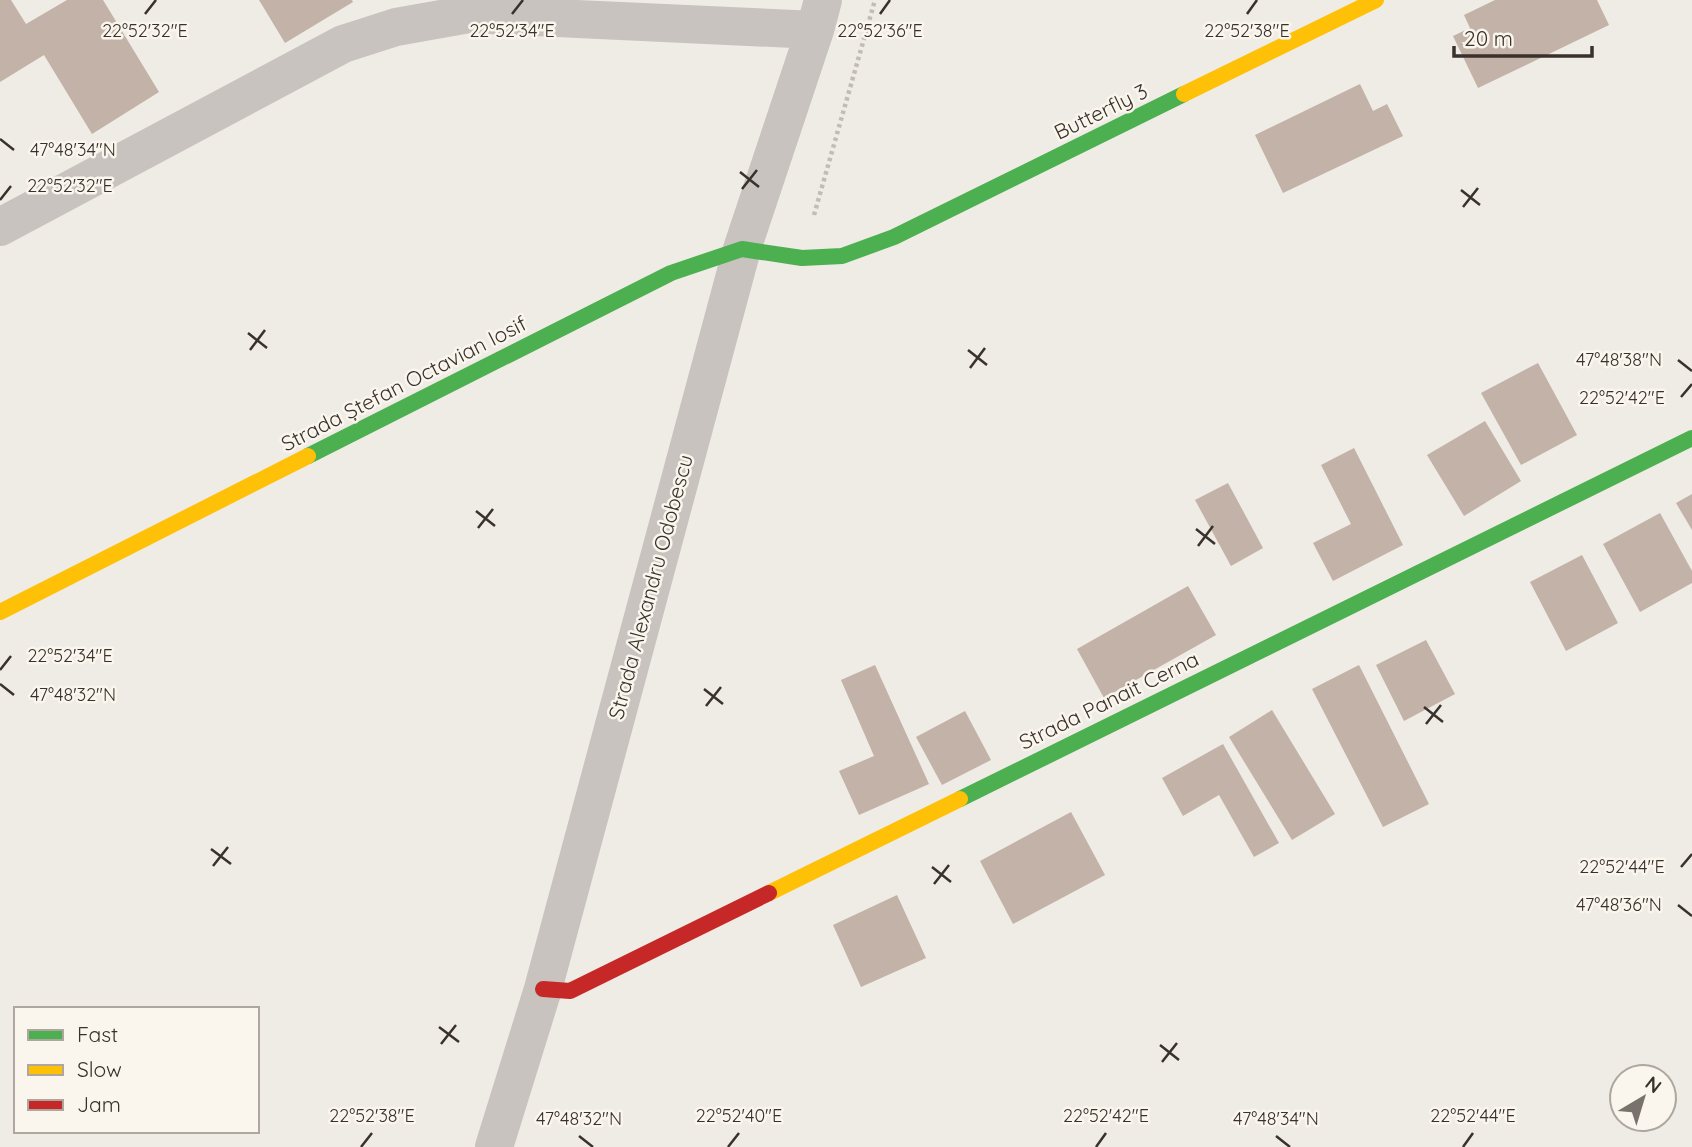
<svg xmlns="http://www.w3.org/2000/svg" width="1692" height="1147" viewBox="0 0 1692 1147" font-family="Quicksand,sans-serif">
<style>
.building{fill:#c2b2a7}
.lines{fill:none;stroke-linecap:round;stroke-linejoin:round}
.path{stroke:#c1bcb6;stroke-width:4.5;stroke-dasharray:3.5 3.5;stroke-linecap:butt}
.street{stroke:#c8c3be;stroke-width:38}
.fast{stroke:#4caf50;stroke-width:16}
.slow{stroke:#ffc107;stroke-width:16}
.jam{stroke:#c62828;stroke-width:16}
.ticks{fill:none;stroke:#39312b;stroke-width:2.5}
.labels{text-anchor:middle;stroke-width:5;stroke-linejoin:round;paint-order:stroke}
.street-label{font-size:21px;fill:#39312b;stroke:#faf6ee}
.ticks-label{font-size:18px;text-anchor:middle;fill:#39312b;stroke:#faf6ee;stroke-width:5;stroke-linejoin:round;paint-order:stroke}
</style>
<rect width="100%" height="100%" fill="#efebe5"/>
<path class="building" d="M 0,0 L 11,0 L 26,24 L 67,0 L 103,0 L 159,92 L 92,134 L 44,55 L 0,82 Z
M 259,0 L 352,0 L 353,2 L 285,43 Z
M 1495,0 L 1597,0 L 1609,25 L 1478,88 L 1453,36 L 1470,28 L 1464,15 Z
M 1360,84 L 1373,111 L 1387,104 L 1403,136 L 1283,193 L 1255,135 Z
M 1538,363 L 1577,435 L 1521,465 L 1481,393 Z
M 1485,421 L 1521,481 L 1464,516 L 1427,455 Z
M 1354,448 L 1403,545 L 1333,581 L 1313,543 L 1351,524 L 1321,465 Z
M 1228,483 L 1263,548 L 1231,566 L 1195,500 Z
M 1692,494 L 1692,530 L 1676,503 Z
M 1660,513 L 1692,571 L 1692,583 L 1640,612 L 1603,544 Z
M 1582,555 L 1618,623 L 1566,651 L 1530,582 Z
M 1188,586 L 1216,635 L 1104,698 L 1077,649 Z
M 1426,640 L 1455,694 L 1404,721 L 1376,665 Z
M 875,665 L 929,784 L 859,815 L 839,771 L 874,756 L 841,680 Z
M 1359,665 L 1429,804 L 1383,827 L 1312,689 Z
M 1272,710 L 1335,814 L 1292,840 L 1229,737 Z
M 965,711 L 991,760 L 942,785 L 916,737 Z
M 1223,744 L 1279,843 L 1254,857 L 1219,795 L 1183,816 L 1162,778 Z
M 1071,812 L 1105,875 L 1013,924 L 980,861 Z
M 897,895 L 926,958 L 861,987 L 833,925 Z"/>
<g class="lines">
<path class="path" d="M 814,215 L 875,0"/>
<path class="street" d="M 0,227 L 343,44 L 396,27 L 469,14 L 815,30
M 494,1147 L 543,989 L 742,249 L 815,30 L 823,0"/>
<path class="fast" d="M 308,456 L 671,273 L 742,249 L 802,258 L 842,256 L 894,237 L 1184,94
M 960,799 L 1692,438"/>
<path class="slow" d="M 1184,94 L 1376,0
M 0,612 L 308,456
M 769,893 L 960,799"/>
<path class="jam" d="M 543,989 L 570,991 L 769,893"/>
</g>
<path class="ticks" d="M 145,14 L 156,0M 512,14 L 523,0M 880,14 L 890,0M 1247,14 L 1257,0M 0,139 L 14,150M 740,172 L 759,187M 742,189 L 757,170M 1461,190 L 1480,205M 0,200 L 11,186M 1463,207 L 1478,188M 248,333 L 267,348M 250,350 L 265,330M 968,350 L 987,365M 1678,360 L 1692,371M 970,368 L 985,348M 1681,397 L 1692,384M 476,511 L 495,526M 478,528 L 493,509M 1196,529 L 1215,544M 1198,546 L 1213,526M 0,670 L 11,656M 0,684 L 14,695M 704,689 L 723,704M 706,706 L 721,687M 1424,707 L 1443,722M 1426,724 L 1441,705M 211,849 L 231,864M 213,866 L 228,847M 932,867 L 951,882M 1681,867 L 1692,854M 934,884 L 949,865M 1678,905 L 1692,916M 439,1027 L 459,1042M 441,1044 L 456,1025M 1160,1045 L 1179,1060M 1162,1062 L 1177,1043M 579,1136 L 593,1147M 1276,1136 L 1290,1147M 361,1147 L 372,1133M 728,1147 L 739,1133M 1096,1147 L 1106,1133M 1463,1147 L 1473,1133"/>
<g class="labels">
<g class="street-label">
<text transform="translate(1101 112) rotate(-26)" y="7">Butterfly 3</text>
<text transform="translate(404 384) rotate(-27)" y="7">Strada Ștefan Octavian Iosif</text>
<text transform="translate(651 587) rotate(-75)" y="7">Strada Alexandru Odobescu</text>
<text transform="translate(1109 701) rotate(-26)" y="7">Strada Panait Cerna</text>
</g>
</g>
<g class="ticks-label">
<text x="512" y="37">22°52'34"E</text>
<text x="880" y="37">22°52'36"E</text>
<text x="1247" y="37">22°52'38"E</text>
<text x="145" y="37">22°52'32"E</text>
<text x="73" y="156">47°48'34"N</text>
<text x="70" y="192">22°52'32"E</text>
<text x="1619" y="366">47°48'38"N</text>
<text x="1622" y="404">22°52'42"E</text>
<text x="70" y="662">22°52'34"E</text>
<text x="73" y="701">47°48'32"N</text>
<text x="1622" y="873">22°52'44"E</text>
<text x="1619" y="911">47°48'36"N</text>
<text x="372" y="1122">22°52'38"E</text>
<text x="739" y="1122">22°52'40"E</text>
<text x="1106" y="1122">22°52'42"E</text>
<text x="1473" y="1122">22°52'44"E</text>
<text x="579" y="1125">47°48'32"N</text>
<text x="1276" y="1125">47°48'34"N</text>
</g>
<rect x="14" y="1007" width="245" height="126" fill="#faf6ee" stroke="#ada7a0" stroke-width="2"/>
<rect x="28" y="1030" width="35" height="10" fill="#4caf50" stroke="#ada7a0" stroke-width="2"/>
<text x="77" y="1042" font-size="21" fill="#39312b">Fast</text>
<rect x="28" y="1065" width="35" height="10" fill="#ffc107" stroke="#ada7a0" stroke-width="2"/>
<text x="77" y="1077" font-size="21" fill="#39312b">Slow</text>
<rect x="28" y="1100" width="35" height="10" fill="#c62828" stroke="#ada7a0" stroke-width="2"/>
<text x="77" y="1112" font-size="21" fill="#39312b">Jam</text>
<g transform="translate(1643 1098) rotate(38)"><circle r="33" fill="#faf6ee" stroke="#ada7a0" stroke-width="2"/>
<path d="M0-5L12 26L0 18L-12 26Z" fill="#79726c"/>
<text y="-10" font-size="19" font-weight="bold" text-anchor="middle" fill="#39312b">N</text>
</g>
<path d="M1454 46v10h138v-10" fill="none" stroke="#39312b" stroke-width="3.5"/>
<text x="1464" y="46" font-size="21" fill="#39312b" stroke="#faf6ee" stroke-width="5" paint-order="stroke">20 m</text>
</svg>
